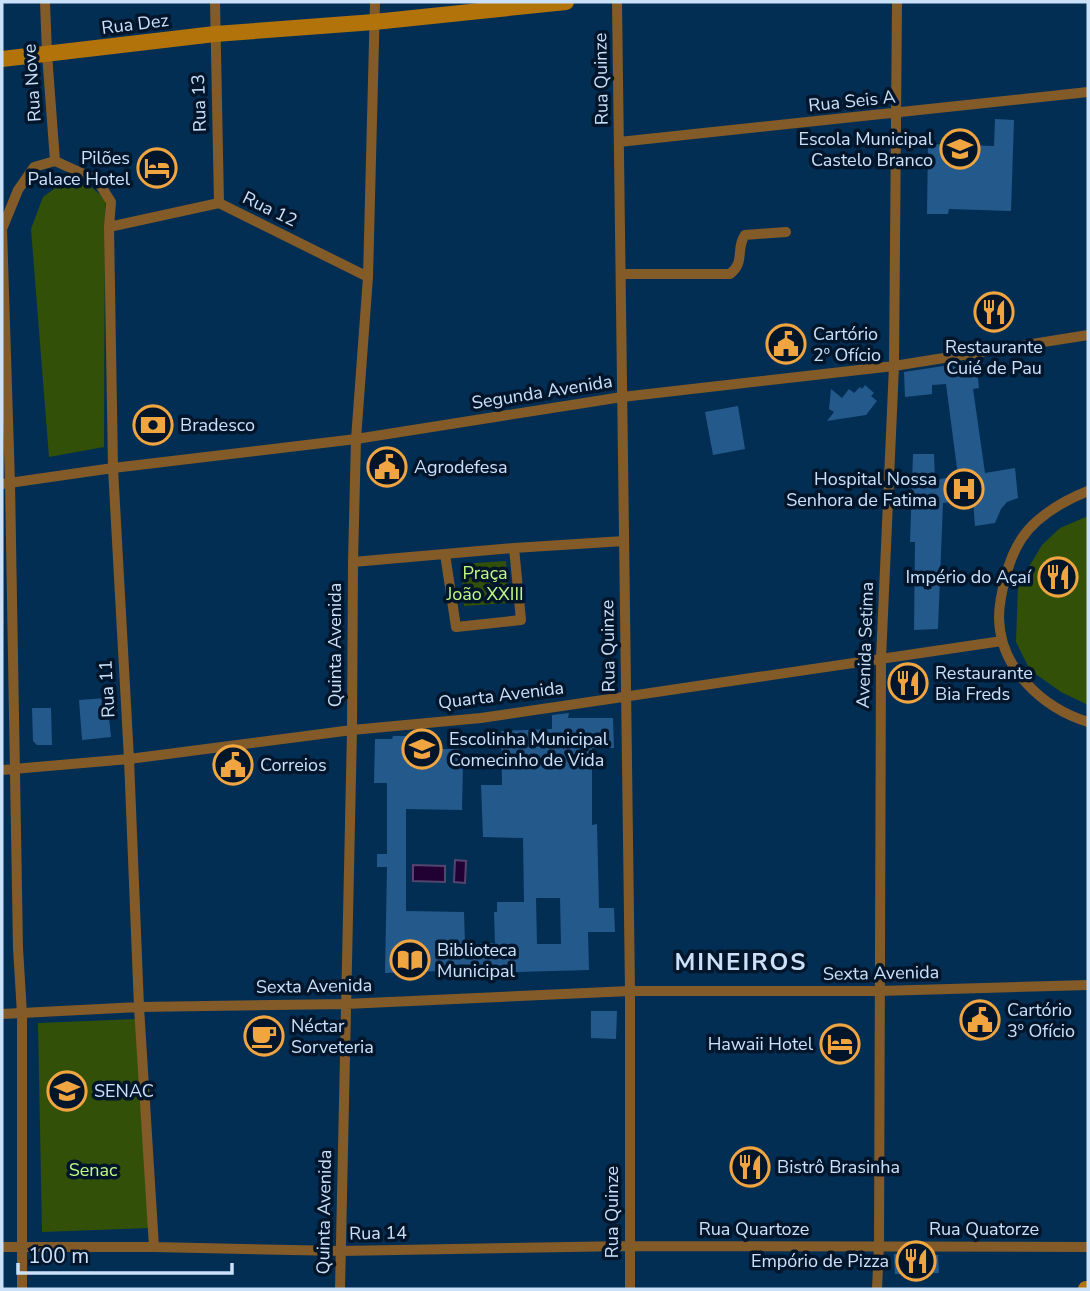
<svg xmlns="http://www.w3.org/2000/svg" width="1090" height="1291" viewBox="0 0 1090 1291" font-family="'Nunito Sans',sans-serif">
<style>
.green{fill:#335008}
.water{fill:#210033;stroke:#54446e;stroke-width:2}
.building{fill:#24598c;fill-rule:evenodd}
.lines{fill:none;stroke-linecap:round;stroke-linejoin:round}
.street{stroke:#835b28;stroke-width:10}
.secondary{stroke:#b3730b;stroke-width:16}
.labels{text-anchor:middle;stroke-width:7;stroke-linejoin:round;paint-order:stroke}
.street-label{font-size:18px;fill:#cbe1f9;stroke:#02162b}
.poi-label{font-size:18px;fill:#cbe1f9;stroke:#02162b;text-anchor:start}
.park-label{font-size:18px;fill:#c1fa84;stroke:#02162b}
.district-label{font-size:24px;font-weight:bold;letter-spacing:2px;fill:#cbe1f9;stroke:#02162b}
</style>
<rect width="100%" height="100%" fill="#032e54"/>
<path class="green" d="M 79,179 L 89,185 L 105,199 L 104,447 L 49,457 L 31,229 L 43,197 L 58,186 Z
M 1088,516 L 1088,705 L 1061,692 L 1030,670 L 1016,642 L 1018,585 L 1042,545 L 1060,528 Z
M 506,561 L 509,603 L 464,606 L 461,564 Z
M 136,1019 L 150,1228 L 42,1232 L 38,1023 Z"/>
<path class="water" d="M 455,860 L 466,861 L 465,883 L 454,882 Z
M 413,865 L 445,866 L 445,882 L 413,881 Z"/>
<path class="building" d="M 995,119 L 1014,120 L 1011,211 L 949,209 L 948,214 L 927,214 L 928,144 L 994,146 Z
M 976,361 L 979,388 L 973,389 L 985,473 L 1015,468 L 1018,498 L 1007,502 L 1001,509 L 995,523 L 975,526 L 973,499 L 943,503 L 938,629 L 914,630 L 915,542 L 910,542 L 913,454 L 934,454 L 935,480 L 958,476 L 946,384 L 932,385 L 932,394 L 905,397 L 904,372 Z
M 865,385 L 874,393 L 871,396 L 877,401 L 866,415 L 827,421 L 834,412 L 829,409 L 831,389 L 842,398 L 849,389 L 854,393 L 860,387 L 862,389 Z
M 738,406 L 745,449 L 713,455 L 705,412 Z
M 381,451 L 394,451 L 394,484 L 380,484 Z
M 107,698 L 111,737 L 82,740 L 79,700 Z
M 32,708 L 51,708 L 52,745 L 37,745 L 33,741 Z
M 569,713 L 568,718 L 613,718 L 614,748 L 592,748 L 592,825 L 597,824 L 599,908 L 614,908 L 615,932 L 588,932 L 589,970 L 439,974 L 439,971 L 385,973 L 387,867 L 377,867 L 377,854 L 387,854 L 387,783 L 374,783 L 375,739 L 392,739 L 393,736 L 426,736 L 425,749 L 459,749 L 458,763 L 463,763 L 462,810 L 406,809 L 406,911 L 464,912 L 465,944 L 495,943 L 494,912 L 497,912 L 497,902 L 524,902 L 523,838 L 483,837 L 481,785 L 502,785 L 501,731 L 552,729 L 552,715 ZM 536,898 L 560,898 L 561,944 L 537,944 Z
M 591,1011 L 617,1011 L 616,1039 L 591,1038 Z
M 894,1254 L 938,1255 L 939,1273 L 895,1274 Z"/>
<g class="lines">
<path class="street" d="M 45,2 L 47,54 L 55,161
M 215,2 L 219,203
M 617,2 L 630,991 L 630,1289
M 619,142 L 1088,92
M 55,161 L 97,180 L 111,202 L 109,227 L 113,468 L 129,759 L 139,1007 L 154,1247
M 109,227 L 219,203 L 368,277
M 621,274 L 730,274 C 746,261 735,249 745,235 L 786,232
M 2,484 L 113,468 L 356,439 L 622,397 L 894,366 L 1088,335
M 1088,491 C 1070,498 1052,508 1037,521 C 1021,535 1011,555 1006,576 C 1002,590 999,604 999,618 C 1000,669 1043,708 1088,722
M 445,554 L 456,627 L 521,620 L 514,548
M 353,562 L 514,548 L 624,541
M 2,770 L 129,759 L 352,730 L 481,718 L 1002,641
M 2,1014 L 139,1007 L 346,1004 L 630,991 L 880,991 L 1088,985
M 2,1247 L 154,1247 L 340,1251 L 629,1246 L 1088,1247
M 22,1289 L 22,1014 L 18,948 L 10,483 L 2,229 L 18,190 L 34,167 L 55,161
M 340,1289 L 352,730 L 353,562 L 356,439 L 368,277 L 375,2
M 877,1289 L 879,1246 L 881,659 L 894,366 L 897,2"/>
<path class="secondary" d="M 2,59 L 215,34 L 374,22 L 566,2
M 1086,1289 L 1088,1289"/>
</g>
<defs>
<g id="school-ring" transform="scale(2.0125)"><circle r="9.5" fill="#02162b" stroke="#f1a540" stroke-width="1.5"/><path d="M0-5L7-2L0 1L-7-2ZM-4 1L0 2.5L4 1V4Q0 6-4 4Z" fill="#f1a540"/></g>
<g id="hotel-ring" transform="scale(2.0125)"><circle r="9.5" fill="#02162b" stroke="#f1a540" stroke-width="1.5"/><path d="M-6-4.5h1.5V1H6V5H4.5V3h-9V5H-6ZM-4 0a1.8 1.8 0 1 1 3.6 0ZM.5 0V-2.5h3Q6-2.5 6 0Z" fill="#f1a540"/></g>
<g id="restaurant-ring" transform="scale(2.0125)"><circle r="9.5" fill="#02162b" stroke="#f1a540" stroke-width="1.5"/><path d="M-5-6h1v4h1v-4h1v4h1v-4h1v5L-1.5 .5V6h-2V.5L-5-1ZM5-6V6H3V1.5H1.5Q1.5-4 5-6Z" fill="#f1a540"/></g>
<g id="civic-ring" transform="scale(2.0125)"><circle r="9.5" fill="#02162b" stroke="#f1a540" stroke-width="1.5"/><path d="M-.6-6.5H3V-4.5H.6V-3L4-1V1h2V6H-6V1h2V-1L-.6-3ZM-1.2 2.5V6h2.4V2.5Z" fill="#f1a540"/></g>
<g id="bank-ring" transform="scale(2.0125)"><circle r="9.5" fill="#02162b" stroke="#f1a540" stroke-width="1.5"/><path d="M-6-4H6V4H-6ZM0-2.3a2.3 2.3 0 1 0 0 4.6a2.3 2.3 0 1 0 0-4.6Z" fill="#f1a540"/></g>
<g id="hospital-ring" transform="scale(2.0125)"><circle r="9.5" fill="#02162b" stroke="#f1a540" stroke-width="1.5"/><path d="M-5-5h3v3.5h4V-5h3V5h-3V1.5h-4V5h-3Z" fill="#f1a540"/></g>
<g id="library-ring" transform="scale(2.0125)"><circle r="9.5" fill="#02162b" stroke="#f1a540" stroke-width="1.5"/><path d="M-6-4Q-3-5.5-.7-3.5V5Q-3 3-6 4ZM6-4Q3-5.5 .7-3.5V5Q3 3 6 4Z" fill="#f1a540"/></g>
<g id="cafe-ring" transform="scale(2.0125)"><circle r="9.5" fill="#02162b" stroke="#f1a540" stroke-width="1.5"/><path d="M-5.5-4.5H6V0H3Q3 3.5 0 3.5H-2.5Q-5.5 3.5-5.5 0ZM3-3.2v2h1.7v-2ZM-6 4.5H4V6H-6Z" fill="#f1a540"/></g>
</defs>
<g fill-rule="evenodd">
<use href="#school-ring" x="960" y="149"/>
<use href="#hotel-ring" x="157" y="168"/>
<use href="#restaurant-ring" x="994" y="312"/>
<use href="#civic-ring" x="786" y="344"/>
<use href="#bank-ring" x="153" y="425"/>
<use href="#civic-ring" x="387" y="467"/>
<use href="#hospital-ring" x="964" y="489"/>
<use href="#restaurant-ring" x="1058" y="577"/>
<use href="#restaurant-ring" x="908" y="683"/>
<use href="#school-ring" x="422" y="749"/>
<use href="#civic-ring" x="233" y="765"/>
<use href="#library-ring" x="410" y="960"/>
<use href="#civic-ring" x="980" y="1020"/>
<use href="#cafe-ring" x="264" y="1036"/>
<use href="#hotel-ring" x="840" y="1044"/>
<use href="#school-ring" x="67" y="1091"/>
<use href="#restaurant-ring" x="750" y="1167"/>
<use href="#restaurant-ring" x="916" y="1261"/>
</g>
<g class="labels">
<g class="street-label">
<text transform="translate(135 24) rotate(-7)" y="6">Rua Dez</text>
<text transform="translate(601 79) rotate(-91)" y="6">Rua Quinze</text>
<text transform="translate(32 83) rotate(-94)" y="6">Rua Nove</text>
<text transform="translate(852 101) rotate(-6)" y="6">Rua Seis A</text>
<text transform="translate(199 103) rotate(-92)" y="6">Rua 13</text>
<text transform="translate(270 209) rotate(26)" y="6">Rua 12</text>
<text transform="translate(542 392) rotate(-9)" y="6">Segunda Avenida</text>
<text transform="translate(335 645) rotate(-90)" y="6">Quinta Avenida</text>
<text transform="translate(865 645) rotate(-88)" y="6">Avenida Setima</text>
<text transform="translate(608 646) rotate(-91)" y="6">Rua Quinze</text>
<text transform="translate(107 689) rotate(-93)" y="6">Rua 11</text>
<text transform="translate(501 695) rotate(-7)" y="6">Quarta Avenida</text>
<text transform="translate(881 973) rotate(-1)" y="6">Sexta Avenida</text>
<text transform="translate(314 986) rotate(-1)" y="6">Sexta Avenida</text>
<text transform="translate(324 1212) rotate(-89)" y="6">Quinta Avenida</text>
<text transform="translate(612 1212) rotate(-90)" y="6">Rua Quinze</text>
<text x="754" y="1235">Rua Quartoze</text>
<text x="984" y="1235">Rua Quatorze</text>
<text transform="translate(378 1233) rotate(-1)" y="6">Rua 14</text>
</g>
<g class="poi-label">
<text x="933" y="145" text-anchor="end">Escola Municipal<tspan x="933" dy="21">Castelo Branco</tspan></text>
<text x="130" y="164" text-anchor="end">Pilões<tspan x="130" dy="21">Palace Hotel</tspan></text>
<text x="813" y="340">Cartório<tspan x="813" dy="21">2º Ofício</tspan></text>
<text x="994" y="353" text-anchor="middle">Restaurante<tspan x="994" dy="21">Cuié de Pau</tspan></text>
<text x="180" y="431">Bradesco</text>
<text x="414" y="473">Agrodefesa</text>
<text x="937" y="485" text-anchor="end">Hospital Nossa<tspan x="937" dy="21">Senhora de Fatima</tspan></text>
<text x="1031" y="583" text-anchor="end">Império do Açaí</text>
<text x="935" y="679">Restaurante<tspan x="935" dy="21">Bia Freds</tspan></text>
<text x="449" y="745">Escolinha Municipal<tspan x="449" dy="21">Comecinho de Vida</tspan></text>
<text x="260" y="771">Correios</text>
<text x="437" y="956">Biblioteca<tspan x="437" dy="21">Municipal</tspan></text>
<text x="1007" y="1016">Cartório<tspan x="1007" dy="21">3º Ofício</tspan></text>
<text x="291" y="1032">Néctar<tspan x="291" dy="21">Sorveteria</tspan></text>
<text x="813" y="1050" text-anchor="end">Hawaii Hotel</text>
<text x="94" y="1097">SENAC</text>
<text x="777" y="1173">Bistrô Brasinha</text>
<text x="889" y="1267" text-anchor="end">Empório de Pizza</text>
</g>
<g class="park-label">
<text x="485" y="579">Praça<tspan x="485" dy="21">João XXIII</tspan></text>
<text x="93" y="1176">Senac</text>
</g>
<g class="district-label">
<text x="741" y="970">MINEIROS</text>
</g>
</g>
<rect width="1090" height="1291" fill="none" stroke="#cbe1f9" stroke-width="7"/>
<path d="M18 1263v10h214v-10" fill="none" stroke="#cbe1f9" stroke-width="3.5"/>
<text x="28" y="1263" font-size="21" fill="#cbe1f9" stroke="#02162b" stroke-width="5" paint-order="stroke">100 m</text>
</svg>
